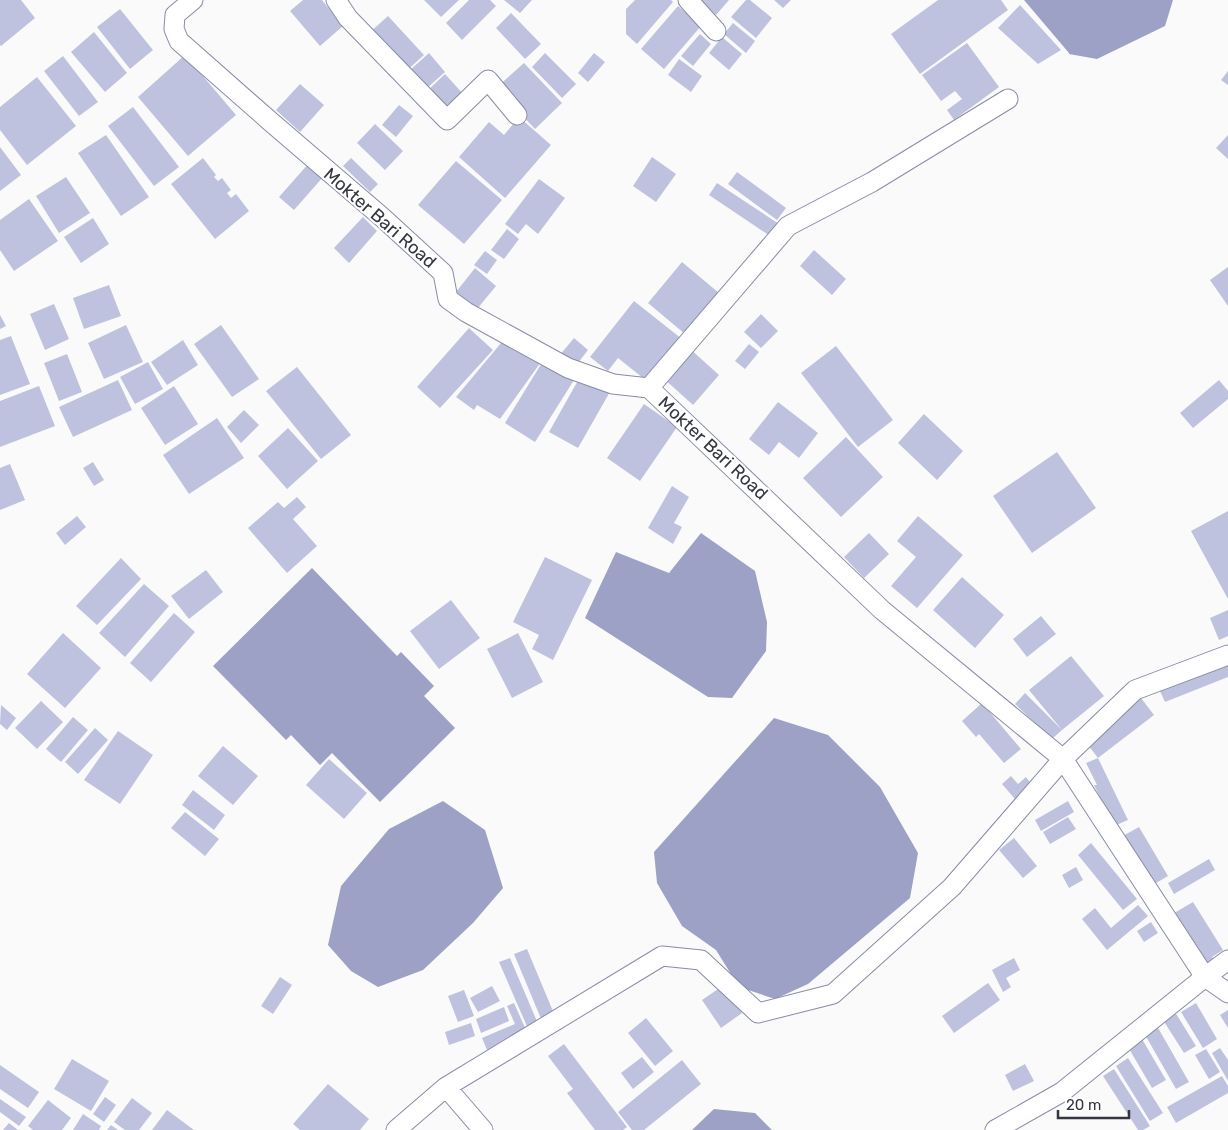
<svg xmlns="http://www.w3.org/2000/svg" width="1228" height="1130" viewBox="0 0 1228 1130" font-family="Rubik,sans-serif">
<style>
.water{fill:#9ca1c5}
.building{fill:#bfc2de}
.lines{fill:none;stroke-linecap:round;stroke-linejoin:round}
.street-casing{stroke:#888ca6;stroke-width:21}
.street{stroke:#fff;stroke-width:19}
.labels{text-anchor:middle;stroke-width:4;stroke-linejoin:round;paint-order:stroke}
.street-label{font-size:18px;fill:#343641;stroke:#fff}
</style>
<rect width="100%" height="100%" fill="#fafafa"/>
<path class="water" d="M 1024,0 L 1173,0 L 1165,26 L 1097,59 L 1069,54 L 1069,53 Z
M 701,533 L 755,571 L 767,622 L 766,651 L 732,698 L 708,697 L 585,618 L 616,552 L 669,573 Z
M 312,568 L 397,656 L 401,652 L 434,686 L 424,696 L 455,728 L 380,802 L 332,753 L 320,765 L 291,735 L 286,740 L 213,666 Z
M 774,718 L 828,735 L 880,787 L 918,853 L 910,898 L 808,984 L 775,999 L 739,987 L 716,950 L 682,926 L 657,883 L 654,852 Z
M 443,801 L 485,830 L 503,888 L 473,923 L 423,970 L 378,987 L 351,971 L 328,945 L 341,886 L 389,829 Z
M 714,1109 L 755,1113 L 772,1130 L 692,1130 Z"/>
<path class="building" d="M 0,0 L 21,0 L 35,18 L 1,46 L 0,45 Z
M 303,0 L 322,0 L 343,26 L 320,46 L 290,11 Z
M 424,0 L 459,0 L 441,17 Z
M 469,0 L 490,0 L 496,6 L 462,40 L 446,23 Z
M 504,0 L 532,0 L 520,13 Z
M 635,0 L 671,0 L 673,2 L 637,44 L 626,34 L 626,9 Z
M 699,0 L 729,0 L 716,15 Z
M 746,0 L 750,0 L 772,18 L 756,38 L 731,17 Z
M 774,0 L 791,0 L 783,8 Z
M 938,0 L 1001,0 L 1008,10 L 920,74 L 891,34 Z
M 1020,5 L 1061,50 L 1038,64 L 998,28 Z
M 678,6 L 701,26 L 664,69 L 641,49 Z
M 120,9 L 153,50 L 130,69 L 97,27 Z
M 511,13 L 541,44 L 525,59 L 496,28 Z
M 388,16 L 424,55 L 404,73 L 368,34 Z
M 733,23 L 755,41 L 746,53 L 724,34 Z
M 94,32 L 127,73 L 105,92 L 71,52 Z
M 700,34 L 711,44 L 693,66 L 681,56 Z
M 722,37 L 742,54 L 729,70 L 709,53 Z
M 967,43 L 999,87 L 954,120 L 947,110 L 962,99 L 955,91 L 941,101 L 922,75 Z
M 429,53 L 445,72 L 426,89 L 410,70 Z
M 545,53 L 576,84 L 562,98 L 532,67 Z
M 594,53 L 605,62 L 588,82 L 578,73 Z
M 185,55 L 236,115 L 188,156 L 138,97 Z
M 63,56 L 98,102 L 79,116 L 44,71 Z
M 679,59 L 702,76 L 691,92 L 668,75 Z
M 524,63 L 562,103 L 535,129 L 496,88 Z
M 1228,71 L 1228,85 L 1221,80 Z
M 445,74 L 464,95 L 446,113 L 426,92 Z
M 37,77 L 76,126 L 27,165 L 0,130 L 0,107 Z
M 300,84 L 324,105 L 300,132 L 276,110 Z
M 399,105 L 413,116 L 396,137 L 382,125 Z
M 133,107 L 179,167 L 154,186 L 108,126 Z
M 519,117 L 551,145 L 505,198 L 459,157 L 489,122 L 504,135 Z
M 375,124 L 403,151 L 385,170 L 357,143 Z
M 106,135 L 149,197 L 121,216 L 78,153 Z
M 1228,135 L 1228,159 L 1216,148 Z
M 0,147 L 21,175 L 0,191 Z
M 652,157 L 676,174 L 656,202 L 633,186 Z
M 203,158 L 216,175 L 214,177 L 218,181 L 222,178 L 231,190 L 227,193 L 231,198 L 236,194 L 249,211 L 215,239 L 171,184 Z
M 351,158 L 378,184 L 370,192 L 343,166 Z
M 456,161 L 502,200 L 464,244 L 418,205 Z
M 309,163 L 324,176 L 294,210 L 279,197 Z
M 737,172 L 786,208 L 777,220 L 728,184 Z
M 66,177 L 90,213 L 59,233 L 36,196 Z
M 539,179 L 565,198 L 538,234 L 526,224 L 518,234 L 505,224 Z
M 717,183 L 779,224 L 770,236 L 709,195 Z
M 29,199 L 58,241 L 14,271 L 0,250 L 0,220 Z
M 363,217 L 377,231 L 349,263 L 334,248 Z
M 93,218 L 109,244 L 81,263 L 64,237 Z
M 507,229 L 519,239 L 504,259 L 491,250 Z
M 814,250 L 846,279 L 832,295 L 800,266 Z
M 485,251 L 497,260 L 487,274 L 474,265 Z
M 682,262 L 719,293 L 685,334 L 648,303 Z
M 1228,267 L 1228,306 L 1210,280 Z
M 475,268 L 496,286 L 477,309 L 456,292 Z
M 109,285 L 121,316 L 84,329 L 73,298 Z
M 634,301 L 682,339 L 648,382 L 618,358 L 608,371 L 590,357 Z
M 54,304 L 69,339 L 45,350 L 30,314 Z
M 761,314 L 778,331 L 761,348 L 744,332 Z
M 0,315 L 6,326 L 0,329 Z
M 126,325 L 143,362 L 104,379 L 88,343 Z
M 221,325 L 259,379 L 232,397 L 194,344 Z
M 469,328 L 493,350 L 440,408 L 417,387 Z
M 11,336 L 30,384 L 0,395 L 0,340 Z
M 506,337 L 541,362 L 500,419 L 477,405 L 474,410 L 456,397 Z
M 574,338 L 588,350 L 574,368 L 559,356 Z
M 183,340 L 198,365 L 167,385 L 151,362 Z
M 749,344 L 759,352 L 745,369 L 735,361 Z
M 836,346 L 893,420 L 858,447 L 801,373 Z
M 688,347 L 719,375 L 693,405 L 662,377 Z
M 67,354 L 82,392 L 59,401 L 44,363 Z
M 543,361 L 574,380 L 535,442 L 505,423 Z
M 148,362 L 163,389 L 135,404 L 120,377 Z
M 297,367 L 351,435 L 321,459 L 266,391 Z
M 580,377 L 611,390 L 578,448 L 549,432 Z
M 118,380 L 132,410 L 73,437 L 59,407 Z
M 1219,380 L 1228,391 L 1228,399 L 1193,428 L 1180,413 Z
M 39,386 L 55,426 L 0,447 L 0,401 Z
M 174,386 L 198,424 L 165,445 L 141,408 Z
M 778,402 L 818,433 L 799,458 L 779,442 L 769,455 L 749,439 Z
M 644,404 L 677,427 L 640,481 L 607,458 Z
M 244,410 L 259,425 L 241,443 L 227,427 Z
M 924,414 L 963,451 L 937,480 L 898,443 Z
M 217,418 L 244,458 L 189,494 L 163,455 Z
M 288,428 L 318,461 L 287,489 L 258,456 Z
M 846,437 L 883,477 L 841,517 L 803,478 Z
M 1057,452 L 1096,508 L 1032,553 L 993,496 Z
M 93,462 L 104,480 L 94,486 L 83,468 Z
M 10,464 L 25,500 L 0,510 L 0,468 Z
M 672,486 L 689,497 L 674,523 L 682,527 L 673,544 L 648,528 Z
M 297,497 L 306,507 L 293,519 L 317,546 L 287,573 L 248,528 L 278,502 L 284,508 Z
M 1228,511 L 1228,599 L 1191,531 Z
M 77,516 L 86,527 L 65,545 L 56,533 Z
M 918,516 L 963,555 L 917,608 L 891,586 L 916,557 L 897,541 Z
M 869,533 L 889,554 L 864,578 L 844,557 Z
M 545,557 L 592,580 L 553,660 L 532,649 L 539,635 L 513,622 Z
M 121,558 L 141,579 L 97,625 L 76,606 Z
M 206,570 L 223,592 L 189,619 L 171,596 Z
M 962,577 L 1004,615 L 975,648 L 933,610 Z
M 144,584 L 169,606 L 125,657 L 99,633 Z
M 451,600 L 480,638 L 439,669 L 410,631 Z
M 1228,610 L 1228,636 L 1219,640 L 1210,618 Z
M 174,613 L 195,632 L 151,682 L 130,663 Z
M 1041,616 L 1056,634 L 1027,657 L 1013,639 Z
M 63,633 L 101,668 L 65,708 L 27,674 Z
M 518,633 L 543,682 L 512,698 L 487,649 Z
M 1071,656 L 1104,696 L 1062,730 L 1029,690 Z
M 1228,661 L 1228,677 L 1165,702 L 1159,689 Z
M 1025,693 L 1062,730 L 1052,739 L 1015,704 Z
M 1141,698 L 1154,715 L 1098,758 L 1085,741 Z
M 41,701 L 63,722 L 37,749 L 15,728 Z
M 982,703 L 1021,749 L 1004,763 L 979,734 L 976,737 L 962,721 Z
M 1,705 L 16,718 L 7,730 L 0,724 Z
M 73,717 L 88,730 L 61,762 L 46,749 Z
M 95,728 L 108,740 L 78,774 L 65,762 Z
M 118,731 L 153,755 L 120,804 L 84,780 Z
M 223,746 L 258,776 L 233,805 L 198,776 Z
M 1098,758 L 1128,820 L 1114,826 L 1094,785 L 1097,785 L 1086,763 Z
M 329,759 L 367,793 L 344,819 L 306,785 Z
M 1011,776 L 1018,784 L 1026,777 L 1032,785 L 1015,799 L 1002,784 Z
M 193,790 L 225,815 L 214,830 L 182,805 Z
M 1068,801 L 1074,812 L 1041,831 L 1035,820 Z
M 185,812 L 219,839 L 205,856 L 171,828 Z
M 1068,817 L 1076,829 L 1050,844 L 1043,832 Z
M 1139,827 L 1168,876 L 1151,886 L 1121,837 Z
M 1014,838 L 1037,866 L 1023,878 L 999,850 Z
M 1091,843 L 1137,899 L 1123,910 L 1078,855 Z
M 1209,859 L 1215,870 L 1174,894 L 1168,883 Z
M 1076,867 L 1083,880 L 1069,888 L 1062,875 Z
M 1193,902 L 1223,950 L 1212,957 L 1214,960 L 1200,968 L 1169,916 Z
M 1138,905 L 1148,916 L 1107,950 L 1082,919 L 1095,908 L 1111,928 Z
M 1151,922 L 1158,933 L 1144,942 L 1137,931 Z
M 527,949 L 555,1016 L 542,1021 L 514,954 Z
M 510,958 L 539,1026 L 529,1031 L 499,962 Z
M 1014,958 L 1020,970 L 1006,978 L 1011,987 L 1003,992 L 992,970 Z
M 280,977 L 292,985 L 273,1014 L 261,1006 Z
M 988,983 L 1000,1000 L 954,1033 L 942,1016 Z
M 724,985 L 742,1013 L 721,1028 L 702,1000 Z
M 492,986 L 500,1001 L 478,1012 L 470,998 Z
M 464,990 L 474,1016 L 458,1022 L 448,996 Z
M 514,1003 L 527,1032 L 487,1050 L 482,1038 L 515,1024 L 507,1006 Z
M 1196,1003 L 1217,1039 L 1203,1048 L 1181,1012 Z
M 504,1007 L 509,1021 L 481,1033 L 476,1019 Z
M 1228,1010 L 1228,1028 L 1220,1015 Z
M 1175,1012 L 1196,1046 L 1184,1053 L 1163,1020 Z
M 646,1018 L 673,1051 L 655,1066 L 628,1033 Z
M 471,1023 L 475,1036 L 449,1045 L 445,1032 Z
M 1157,1026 L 1189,1082 L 1176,1089 L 1144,1033 Z
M 1142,1039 L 1166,1080 L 1152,1088 L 1128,1047 Z
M 564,1044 L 627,1127 L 623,1130 L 595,1130 L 567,1093 L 573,1089 L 548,1056 Z
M 1220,1048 L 1228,1060 L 1228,1081 L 1212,1053 Z
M 1206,1049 L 1220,1072 L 1209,1079 L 1195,1055 Z
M 642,1057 L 654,1072 L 633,1089 L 621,1073 Z
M 1128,1058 L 1163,1113 L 1150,1121 L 1116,1066 Z
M 72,1059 L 109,1081 L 91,1111 L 54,1089 Z
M 682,1060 L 701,1084 L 644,1130 L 632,1130 L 618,1112 Z
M 1025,1064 L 1034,1081 L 1013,1091 L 1005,1075 Z
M 0,1065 L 39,1092 L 28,1108 L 0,1089 Z
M 1114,1069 L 1150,1126 L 1143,1130 L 1138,1130 L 1103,1076 Z
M 1222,1076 L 1228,1086 L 1228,1093 L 1176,1123 L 1167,1107 Z
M 328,1084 L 369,1119 L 360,1130 L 300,1130 L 293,1124 Z
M 105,1097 L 116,1105 L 104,1122 L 93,1114 Z
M 132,1098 L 152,1113 L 139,1130 L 125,1130 L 114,1122 Z
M 0,1099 L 26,1117 L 19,1126 L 0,1112 Z
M 48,1100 L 71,1118 L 62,1130 L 33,1130 L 28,1126 Z
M 167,1110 L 194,1130 L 152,1130 Z
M 83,1114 L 101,1126 L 99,1130 L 73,1130 Z
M 9,1123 L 18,1130 L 3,1130 Z
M 111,1125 L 118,1130 L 107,1130 Z"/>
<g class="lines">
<g class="street-casing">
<path id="street" d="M 193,0 L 175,15 L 174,29 L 179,41 L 271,122 L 383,218 L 443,273 L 448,299 L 466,312 L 568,368 L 613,384 L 649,388 L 882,610 L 1063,759 L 1205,977 L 1228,960
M 336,0 L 348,18 L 447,120 L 488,80 L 517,115
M 688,0 L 716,31
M 649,388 L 788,226 L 872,182 L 1008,99
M 446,1087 L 483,1130
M 396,1130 L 446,1087 L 662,956 L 701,960 L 758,1013 L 833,994 L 952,887 L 1063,759 L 1135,690 L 1228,655
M 995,1130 L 1062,1092 L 1205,977 L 1228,993"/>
</g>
<use href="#street" class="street"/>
</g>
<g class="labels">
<g class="street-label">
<text transform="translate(380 218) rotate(41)" y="6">Mokter Bari Road</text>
<text transform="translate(713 448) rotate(43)" y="6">Mokter Bari Road</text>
</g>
</g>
<path d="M1058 1110v8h71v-8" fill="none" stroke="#343641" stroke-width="2.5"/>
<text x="1066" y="1110" font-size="15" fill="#343641" stroke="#ffffff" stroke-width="4" paint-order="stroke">20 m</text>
</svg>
